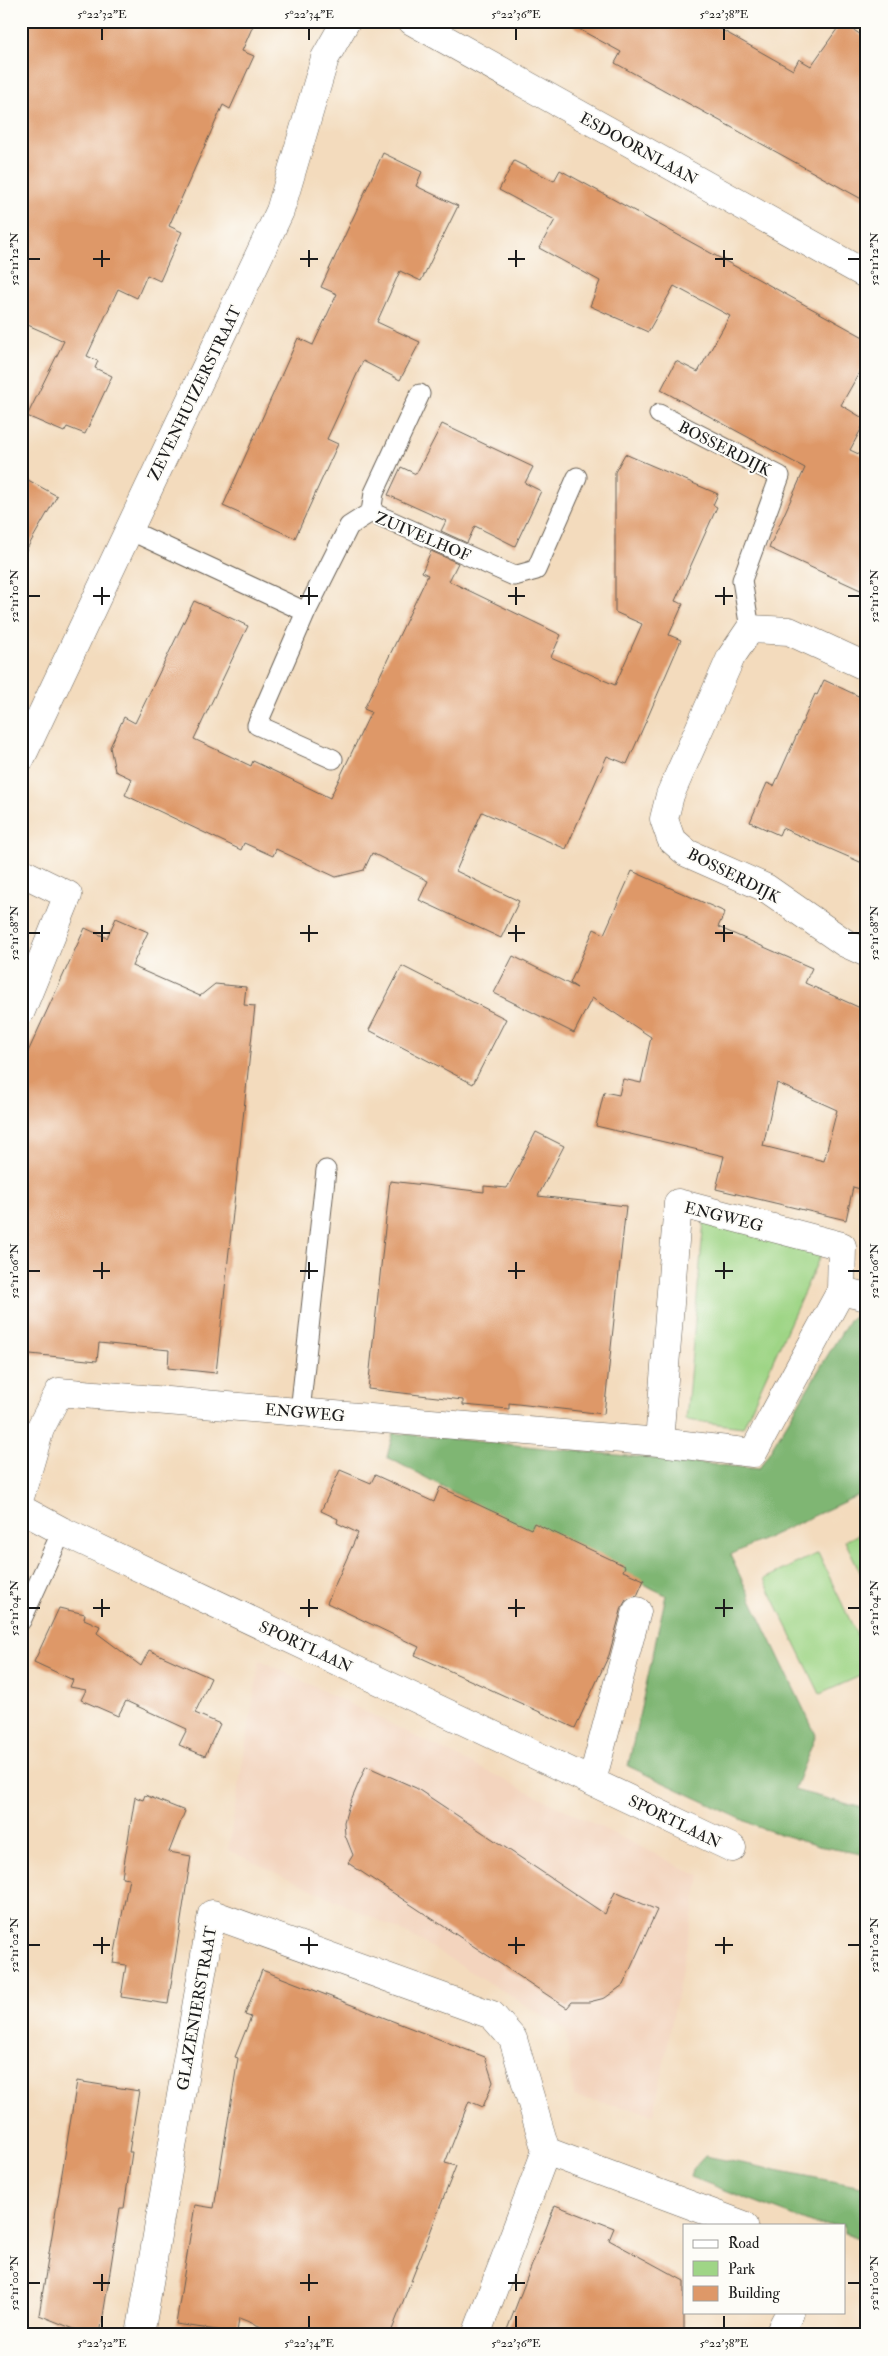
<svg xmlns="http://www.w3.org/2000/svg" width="888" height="2356" viewBox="0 0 888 2356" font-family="'IM FELL Double Pica',serif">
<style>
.built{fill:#f3d4be}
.green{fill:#9fd586;stroke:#5e7851}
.forest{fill:#7fb673;stroke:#4e6948}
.building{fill:#de9868;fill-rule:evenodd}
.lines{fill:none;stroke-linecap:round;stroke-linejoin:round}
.service-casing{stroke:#675f54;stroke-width:21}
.minor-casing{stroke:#675f54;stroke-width:29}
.tertiary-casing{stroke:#675f54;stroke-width:29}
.service{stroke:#fff;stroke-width:19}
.minor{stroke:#fff;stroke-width:28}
.tertiary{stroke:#fff;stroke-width:28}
.ticks{fill:none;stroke:#1c1c1c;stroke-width:2}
.labels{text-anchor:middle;stroke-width:4;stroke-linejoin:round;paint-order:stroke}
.street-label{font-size:16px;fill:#1c1c1c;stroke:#fdfcf7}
.neatline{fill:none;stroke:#1c1c1c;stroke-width:2}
.ticks-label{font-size:12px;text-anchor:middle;fill:#1c1c1c}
</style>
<rect width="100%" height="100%" fill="#fdfcf7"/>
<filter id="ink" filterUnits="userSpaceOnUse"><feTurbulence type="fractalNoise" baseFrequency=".02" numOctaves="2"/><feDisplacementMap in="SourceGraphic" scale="10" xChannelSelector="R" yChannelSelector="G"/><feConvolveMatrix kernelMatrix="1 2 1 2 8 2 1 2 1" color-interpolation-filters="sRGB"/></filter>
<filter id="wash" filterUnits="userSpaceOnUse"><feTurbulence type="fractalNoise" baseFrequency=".0096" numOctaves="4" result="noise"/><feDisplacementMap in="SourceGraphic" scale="20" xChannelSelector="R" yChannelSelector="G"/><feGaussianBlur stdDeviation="1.12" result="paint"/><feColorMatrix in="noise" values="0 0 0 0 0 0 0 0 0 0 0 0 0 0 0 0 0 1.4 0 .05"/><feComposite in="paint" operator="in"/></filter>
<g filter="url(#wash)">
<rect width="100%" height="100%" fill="#f3dbbd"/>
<path class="built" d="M 260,1660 L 700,1876 L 654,2114 L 574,2096 L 566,2030 L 414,1937 L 228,1850 Z"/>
<path class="green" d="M 704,1220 L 822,1252 L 743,1427 L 686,1420 Z
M 867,1530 L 867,1586 L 845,1541 Z
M 818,1553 L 867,1656 L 867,1673 L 820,1694 L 764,1579 Z"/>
<path class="forest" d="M 863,1309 L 867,1309 L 867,1491 L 730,1555 L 816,1735 L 794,1790 L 867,1809 L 867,1855 L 818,1846 L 758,1827 L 628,1766 L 666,1595 L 487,1510 L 387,1457 L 393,1433 L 759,1469 L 849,1320 Z
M 705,2156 L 867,2188 L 867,2240 L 844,2234 L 844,2225 L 816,2225 L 691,2177 L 693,2169 Z"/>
<g id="blocks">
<path class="building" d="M 21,21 L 255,21 L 242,51 L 254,56 L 230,109 L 223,105 L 169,226 L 182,232 L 160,281 L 147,275 L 137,298 L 118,289 L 87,356 L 98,361 L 95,368 L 112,376 L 85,434 L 67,427 L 64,432 L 27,416 L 64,341 L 21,322 Z
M 564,21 L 706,21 L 793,70 L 799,59 L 811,66 L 842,22 L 867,39 L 867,202 L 615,63 L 621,52 Z
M 383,153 L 422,172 L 416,186 L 458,206 L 421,281 L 400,271 L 377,322 L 420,342 L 400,380 L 363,361 L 327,439 L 338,444 L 295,538 L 223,506 L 298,338 L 313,345 L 337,294 L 321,287 Z
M 514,161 L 554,181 L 560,170 L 867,339 L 867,359 L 841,405 L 866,420 L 850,450 L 867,458 L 867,593 L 769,548 L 805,468 L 661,390 L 676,361 L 698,372 L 730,316 L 674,286 L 648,332 L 590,306 L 600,281 L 539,248 L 555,220 L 499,190 Z
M 442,424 L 533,467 L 525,483 L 541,491 L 515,546 L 475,526 L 467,543 L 441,531 L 446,521 L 388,495 L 401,467 L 416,474 Z
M 625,454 L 718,494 L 713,505 L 717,507 L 675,601 L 683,604 L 669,635 L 681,640 L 647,719 L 627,764 L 607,756 L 566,849 L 482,812 L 456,871 L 519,901 L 501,938 L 419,900 L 428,881 L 372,853 L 364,870 L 336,877 L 276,849 L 273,856 L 244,843 L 241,850 L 125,795 L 132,779 L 115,771 L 110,747 L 124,717 L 135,723 L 194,601 L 248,626 L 194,739 L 251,766 L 253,761 L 330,798 L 371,712 L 364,709 L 428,575 L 422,572 L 431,551 L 458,563 L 449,581 L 561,635 L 551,657 L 615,685 L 642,624 L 615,612 L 615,472 Z
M 21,476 L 57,496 L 21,559 Z
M 824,680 L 867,700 L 867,865 L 782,828 L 779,835 L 750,822 L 767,783 L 774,786 L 815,694 L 817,695 Z
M 632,871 L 725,912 L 718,927 L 812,968 L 805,983 L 867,1011 L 867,1191 L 853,1187 L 846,1220 L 716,1189 L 724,1156 L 596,1126 L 604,1092 L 619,1095 L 623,1079 L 641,1083 L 651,1037 L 592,998 L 574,1033 L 494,993 L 513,956 L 577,988 L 570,983 L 594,929 L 604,934 ZM 777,1083 L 837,1110 L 824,1161 L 763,1146 Z
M 116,918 L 148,932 L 132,966 L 200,996 L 215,984 L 246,987 L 244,1005 L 255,1006 L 216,1373 L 168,1368 L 169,1350 L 99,1343 L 97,1361 L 21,1353 L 21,1067 L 85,928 L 107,938 Z
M 402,966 L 506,1019 L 473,1084 L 369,1030 Z
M 536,1132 L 564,1146 L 538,1196 L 626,1206 L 604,1414 L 509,1403 L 509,1409 L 463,1405 L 463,1400 L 368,1389 L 390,1181 L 484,1192 L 484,1186 L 507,1188 Z
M 340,1470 L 371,1483 L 375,1475 L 434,1502 L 440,1487 L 531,1529 L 534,1523 L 625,1566 L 623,1571 L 644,1580 L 637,1596 L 626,1600 L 622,1607 L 609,1655 L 575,1728 L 415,1655 L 419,1647 L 327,1603 L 358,1533 L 337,1523 L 338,1519 L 321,1511 Z
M 59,1608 L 85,1614 L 84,1619 L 100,1626 L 97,1633 L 141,1666 L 149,1650 L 211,1678 L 195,1713 L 220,1724 L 205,1756 L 179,1745 L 187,1729 L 126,1701 L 118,1716 L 81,1700 L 86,1690 L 70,1687 L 73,1680 L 34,1662 Z
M 366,1766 L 416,1788 L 605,1914 L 615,1892 L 657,1910 L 623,1985 L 605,1998 L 589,2002 L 572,2002 L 567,2008 L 348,1863 L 353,1855 L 345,1835 L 344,1822 L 348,1808 Z
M 145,1795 L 185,1811 L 169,1852 L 191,1856 L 168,2004 L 121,1997 L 126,1965 L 113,1963 L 129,1878 L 122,1877 L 135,1797 L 143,1800 Z
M 262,1970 L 485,2057 L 493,2082 L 483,2107 L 469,2101 L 445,2163 L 456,2166 L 390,2335 L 282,2335 L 239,2318 L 237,2333 L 176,2324 L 195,2205 L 214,2208 L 238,2058 L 235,2057 L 251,2017 L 245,2015 Z
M 77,2081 L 139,2091 L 129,2152 L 132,2152 L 124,2208 L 120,2208 L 100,2335 L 89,2335 L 39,2315 Z
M 555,2205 L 614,2228 L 609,2240 L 684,2281 L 684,2335 L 505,2335 Z"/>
</g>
</g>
<g filter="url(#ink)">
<use href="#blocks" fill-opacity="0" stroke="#675f54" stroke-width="1"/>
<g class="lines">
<g class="service-casing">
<path id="service" d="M 659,414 L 780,476 L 742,580 L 750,629
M 371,512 L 374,493 L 420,394
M 129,530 L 306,612 L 349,526 L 371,512 L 514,576 L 536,570 L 577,477
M 306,612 L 257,725 L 333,759
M 300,1412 L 326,1170
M 21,1621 L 62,1531"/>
</g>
<g class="minor-casing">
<path id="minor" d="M 412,21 L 867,275
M 867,667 L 789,631 L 750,629 L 731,657 L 670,795 L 664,819 L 671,839 L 687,853 L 766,888 L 845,943 L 867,953
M 21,872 L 68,895 L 21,1011
M 659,1442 L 753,1453 L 841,1291
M 21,1494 L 40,1429 L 59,1392 L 659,1442 L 678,1203 L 842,1246 L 841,1291 L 867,1297
M 21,1509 L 62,1531 L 732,1848
M 592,1781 L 637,1611
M 546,2151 L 744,2225
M 140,2335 L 212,1914 L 492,2015 L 513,2039 L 546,2151 L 476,2335
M 778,2335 L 790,2312"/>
</g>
<g class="tertiary-casing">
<path id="tertiary" d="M 21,758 L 280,211 L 325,58 L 346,21"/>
</g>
<use href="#service" class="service"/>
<use href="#minor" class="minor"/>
<use href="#tertiary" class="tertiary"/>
</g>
</g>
<path class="ticks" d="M 102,28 L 102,40M 309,28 L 309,40M 516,28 L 516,40M 724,28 L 724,40M 102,250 L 102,267M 309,250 L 309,267M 516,250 L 516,267M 724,250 L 724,267M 28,259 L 40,259M 93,259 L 110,259M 300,259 L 318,259M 508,259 L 525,259M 715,259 L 733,259M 848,259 L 860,259M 102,587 L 102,605M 309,587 L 309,605M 516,587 L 516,605M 724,587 L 724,605M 28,596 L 40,596M 93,596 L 110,596M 300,596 L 318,596M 508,596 L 525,596M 715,596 L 733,596M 848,596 L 860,596M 102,925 L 102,942M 309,925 L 309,942M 516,925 L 516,942M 724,925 L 724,942M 28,933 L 40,933M 93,933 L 110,933M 300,933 L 318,933M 508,933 L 525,933M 715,933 L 733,933M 848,933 L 860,933M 102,1262 L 102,1279M 309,1262 L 309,1279M 516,1262 L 516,1279M 724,1262 L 724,1279M 28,1271 L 40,1271M 93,1271 L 110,1271M 300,1271 L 318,1271M 508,1271 L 525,1271M 715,1271 L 733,1271M 848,1271 L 860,1271M 102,1599 L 102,1617M 309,1599 L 309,1617M 516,1599 L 516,1617M 724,1599 L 724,1617M 28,1608 L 40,1608M 93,1608 L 110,1608M 300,1608 L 318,1608M 508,1608 L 525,1608M 715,1608 L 733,1608M 848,1608 L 860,1608M 102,1937 L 102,1954M 309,1937 L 309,1954M 516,1937 L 516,1954M 724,1937 L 724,1954M 28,1945 L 40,1945M 93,1945 L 110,1945M 300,1945 L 318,1945M 508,1945 L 525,1945M 715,1945 L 733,1945M 848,1945 L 860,1945M 102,2274 L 102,2291M 309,2274 L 309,2291M 516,2274 L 516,2291M 28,2283 L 40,2283M 93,2283 L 110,2283M 300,2283 L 318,2283M 508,2283 L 525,2283M 848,2283 L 860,2283M 102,2316 L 102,2328M 309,2316 L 309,2328M 516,2316 L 516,2328M 724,2316 L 724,2328"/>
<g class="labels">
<g class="street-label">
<text transform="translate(639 148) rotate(29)" y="6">ESDOORNLAAN</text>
<text transform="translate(194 393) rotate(-64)" y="6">ZEVENHUIZERSTRAAT</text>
<text transform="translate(725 448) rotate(27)" y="6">BOSSERDIJK</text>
<text transform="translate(423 536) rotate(23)" y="6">ZUIVELHOF</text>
<text transform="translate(734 875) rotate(27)" y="6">BOSSERDIJK</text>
<text transform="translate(724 1216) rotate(14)" y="6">ENGWEG</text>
<text transform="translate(305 1412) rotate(5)" y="6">ENGWEG</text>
<text transform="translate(306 1646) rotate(25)" y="6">SPORTLAAN</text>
<text transform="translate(675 1821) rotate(26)" y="6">SPORTLAAN</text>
<text transform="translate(196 2008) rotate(-80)" y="6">GLAZENIERSTRAAT</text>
</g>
</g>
<rect width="888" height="2356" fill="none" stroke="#fdfcf7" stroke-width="55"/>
<rect x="683" y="2224" width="162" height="90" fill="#fdfcf7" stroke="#a3a29f"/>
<rect x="693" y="2240" width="25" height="8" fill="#ffffff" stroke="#a3a29f"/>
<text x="728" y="2248" font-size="15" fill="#1c1c1c">Road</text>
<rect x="693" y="2261" width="25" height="15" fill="#9fd586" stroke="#a3a29f"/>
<text x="728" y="2274" font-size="15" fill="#1c1c1c">Park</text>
<rect x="693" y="2286" width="25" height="15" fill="#de9868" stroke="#a3a29f"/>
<text x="728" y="2298" font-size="15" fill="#1c1c1c">Building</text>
<rect x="28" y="28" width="832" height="2300" class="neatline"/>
<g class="ticks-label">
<text x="102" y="18">5°22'32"E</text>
<text x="309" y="18">5°22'34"E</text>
<text x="516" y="18">5°22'36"E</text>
<text x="724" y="18">5°22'38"E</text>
<text transform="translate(14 259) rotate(-90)" y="4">52°11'12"N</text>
<text transform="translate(874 259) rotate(-90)" y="4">52°11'12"N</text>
<text transform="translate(14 596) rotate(-90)" y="4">52°11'10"N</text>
<text transform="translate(874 596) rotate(-90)" y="4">52°11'10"N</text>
<text transform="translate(14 933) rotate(-90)" y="4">52°11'08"N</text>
<text transform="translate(874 933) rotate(-90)" y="4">52°11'08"N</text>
<text transform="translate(14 1271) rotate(-90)" y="4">52°11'06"N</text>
<text transform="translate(874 1271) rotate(-90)" y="4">52°11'06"N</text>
<text transform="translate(14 1608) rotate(-90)" y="4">52°11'04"N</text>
<text transform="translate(874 1608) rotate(-90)" y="4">52°11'04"N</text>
<text transform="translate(14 1945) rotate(-90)" y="4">52°11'02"N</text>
<text transform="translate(874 1945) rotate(-90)" y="4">52°11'02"N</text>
<text transform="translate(14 2283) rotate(-90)" y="4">52°11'00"N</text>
<text transform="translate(874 2283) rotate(-90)" y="4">52°11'00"N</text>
<text x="102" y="2347">5°22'32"E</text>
<text x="309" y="2347">5°22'34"E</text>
<text x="516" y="2347">5°22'36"E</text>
<text x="724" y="2347">5°22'38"E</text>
</g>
</svg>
